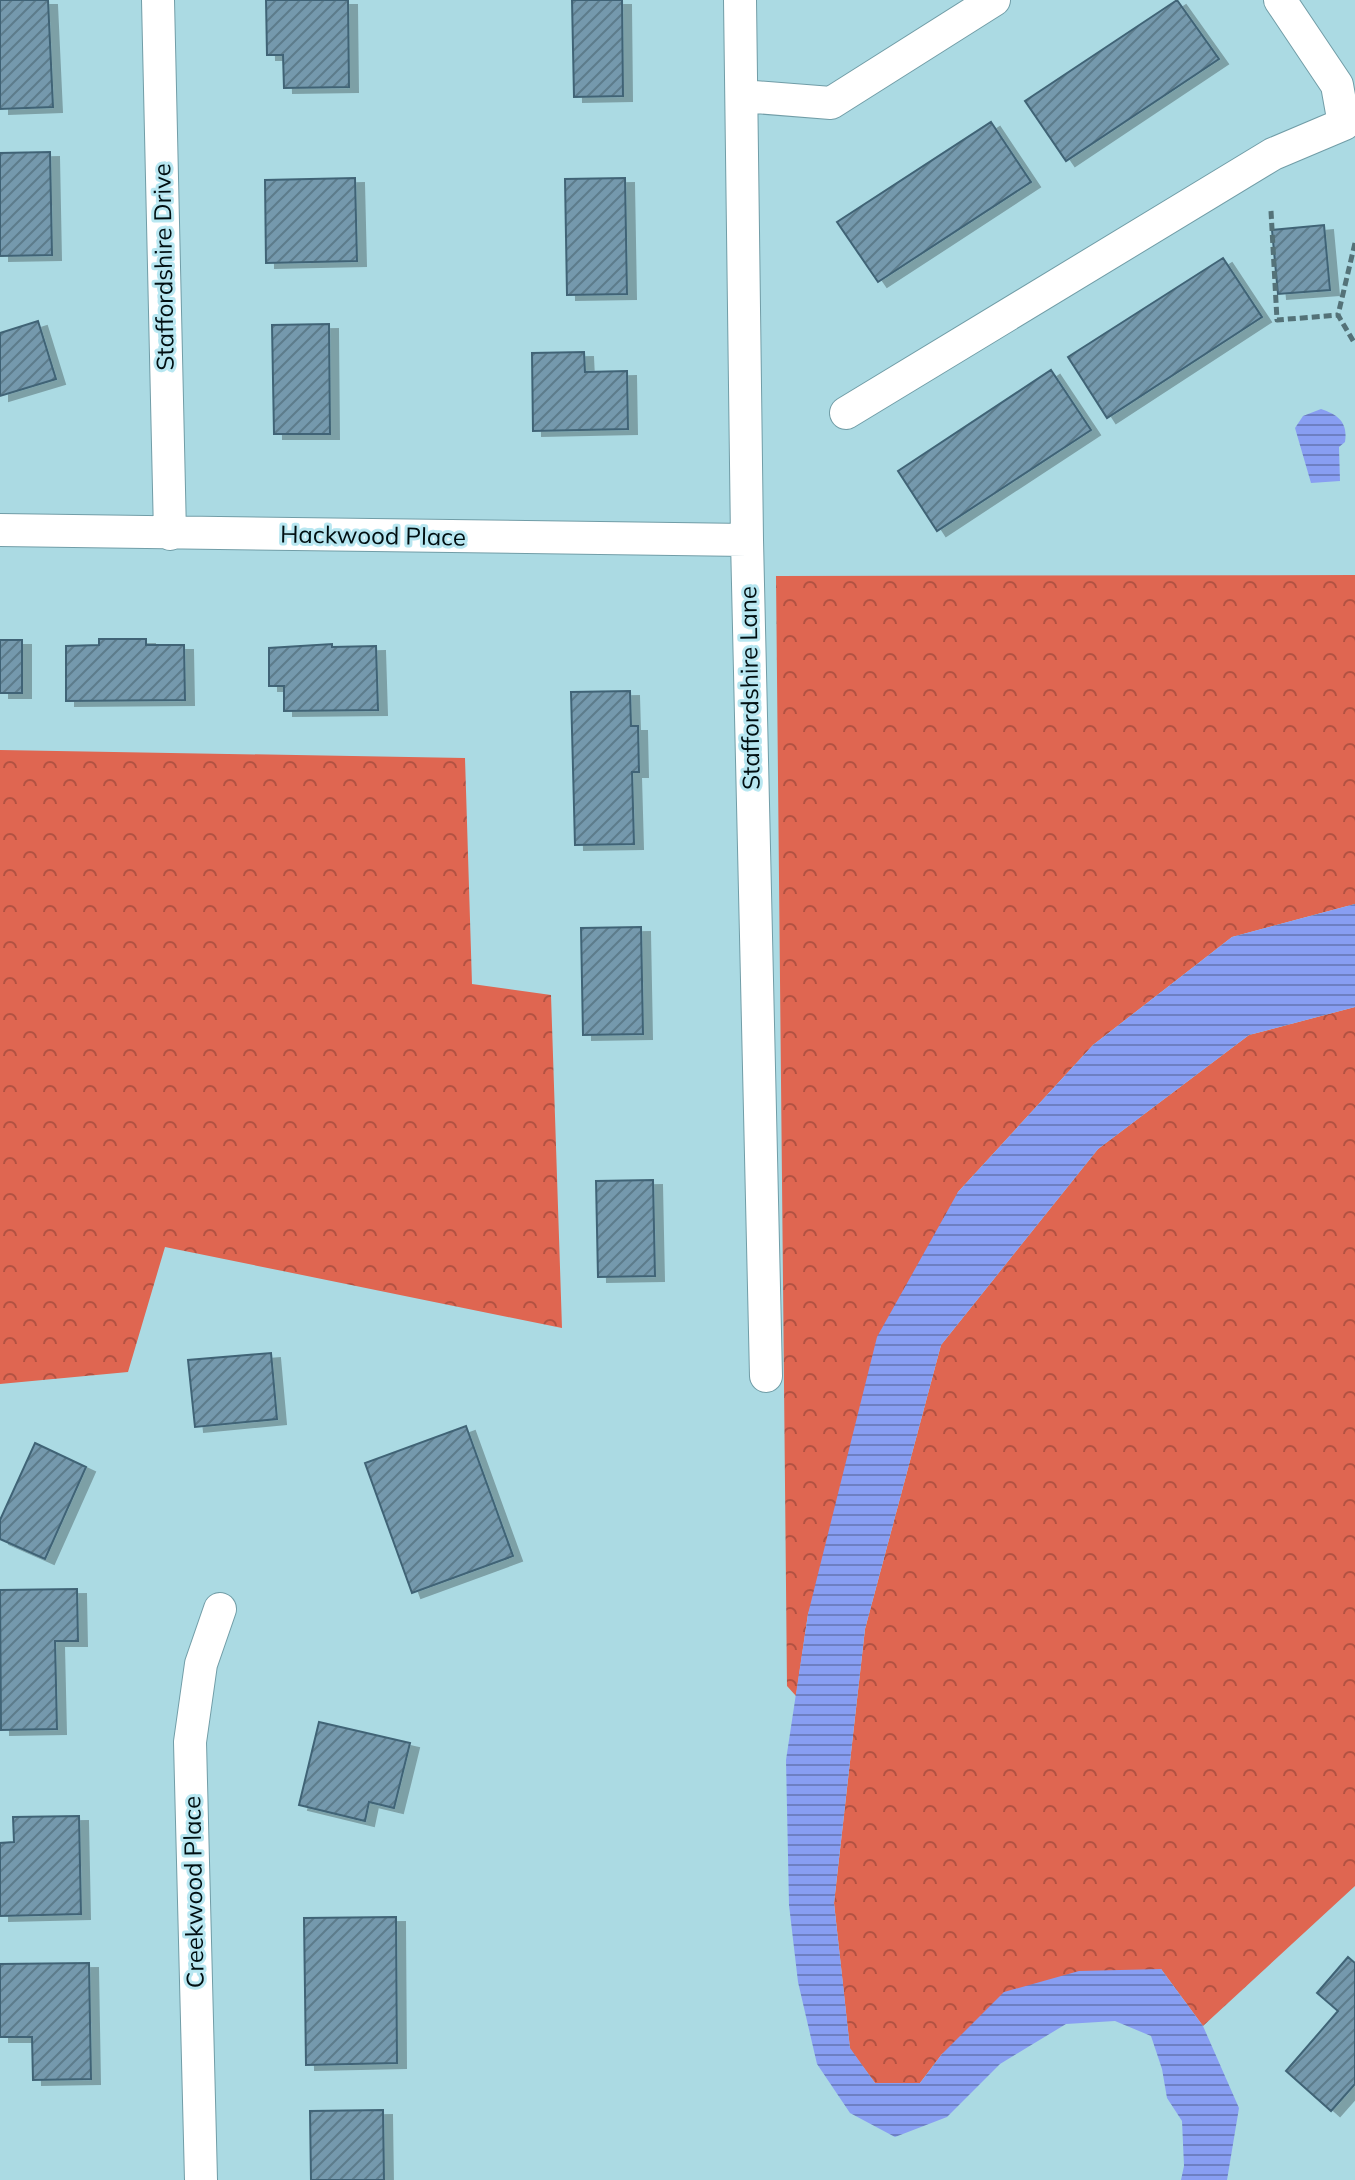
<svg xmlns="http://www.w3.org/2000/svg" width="1355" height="2180" viewBox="0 0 1355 2180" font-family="Mulish,sans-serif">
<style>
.forest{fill:url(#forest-crowns)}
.water{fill:url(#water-rules)}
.building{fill:url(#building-hatch);stroke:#416476;stroke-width:2;filter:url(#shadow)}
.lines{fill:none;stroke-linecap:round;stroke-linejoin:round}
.minor-casing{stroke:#719da7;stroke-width:34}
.path{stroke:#547278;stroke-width:5;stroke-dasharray:8 4;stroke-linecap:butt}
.minor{stroke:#fff;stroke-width:32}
.labels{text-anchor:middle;stroke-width:6;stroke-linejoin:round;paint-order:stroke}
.street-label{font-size:24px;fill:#010f12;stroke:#b8e7f1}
</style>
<defs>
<pattern id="forest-crowns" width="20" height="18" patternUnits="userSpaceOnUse" patternTransform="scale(2)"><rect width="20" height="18" fill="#df6651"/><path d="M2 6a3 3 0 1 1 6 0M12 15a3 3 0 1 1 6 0" fill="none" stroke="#b25242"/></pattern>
<pattern id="water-rules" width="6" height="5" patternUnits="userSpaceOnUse" patternTransform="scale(2)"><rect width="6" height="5" fill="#889ef2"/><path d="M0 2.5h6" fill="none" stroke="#6d7fc3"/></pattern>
<pattern id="building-hatch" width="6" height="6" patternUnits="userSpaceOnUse" patternTransform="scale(2)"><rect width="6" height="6" fill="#7499ad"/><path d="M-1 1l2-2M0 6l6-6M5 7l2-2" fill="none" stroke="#5d7b8b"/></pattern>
<filter id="shadow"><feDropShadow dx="9" dy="5" stdDeviation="0" flood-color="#0004"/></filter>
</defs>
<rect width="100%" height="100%" fill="#abdae3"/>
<path class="forest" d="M 1355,575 L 1355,904 L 1232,937 L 1093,1045 L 958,1192 L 808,1614 L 796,1696 L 787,1686 L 776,576 Z
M 0,750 L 465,758 L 472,984 L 551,995 L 562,1328 L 165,1247 L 128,1372 L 0,1384 Z
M 1355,1007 L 1355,1886 L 1203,2026 L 1161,1969 L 942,2054 L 920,2083 L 875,2083 L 850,2049 L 834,1903 L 865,1629 L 941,1345 L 1098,1149 L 1249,1035 Z"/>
<path class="water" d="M 1321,409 C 1339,415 1348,423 1345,442 L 1339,447 L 1340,481 L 1311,483 L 1295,428 L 1303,416 Z
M 1355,904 L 1355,1007 L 1249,1035 L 1098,1149 L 941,1345 L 865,1629 L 834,1903 L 850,2048 L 875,2083 L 920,2083 L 942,2054 L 1004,1992 L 1079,1971 L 1161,1969 L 1203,2026 L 1239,2108 L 1227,2180 L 1181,2180 L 1184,2166 L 1182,2121 L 1167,2098 L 1162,2069 L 1151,2036 L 1115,2021 L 1066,2024 L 1000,2064 L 947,2117 L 895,2137 L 850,2113 L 817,2064 L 798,1982 L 789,1905 L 786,1760 L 808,1614 L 877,1337 L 958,1192 L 1093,1045 L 1232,937 Z"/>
<path class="building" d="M 0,0 L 48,0 L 53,107 L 0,109 Z
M 266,0 L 348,0 L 349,87 L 284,88 L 283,55 L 267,55 Z
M 572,0 L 622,0 L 623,96 L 574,97 Z
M 1177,0 L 1219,59 L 1066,161 L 1025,101 Z
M 991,122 L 1031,182 L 878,282 L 837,222 Z
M 50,152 L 52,255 L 0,256 L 0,153 Z
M 355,178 L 357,261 L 266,263 L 265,180 Z
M 625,178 L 627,294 L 567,295 L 565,179 Z
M 1324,225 L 1330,290 L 1278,294 L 1272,230 Z
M 1223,258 L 1262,317 L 1107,418 L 1068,357 Z
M 38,321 L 56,379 L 0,396 L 0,333 Z
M 329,324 L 330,434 L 274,434 L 272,325 Z
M 584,352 L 585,372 L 627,371 L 628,429 L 533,431 L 532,353 Z
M 1051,370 L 1091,430 L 937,531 L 898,471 Z
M 99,639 L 146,639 L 146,645 L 184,645 L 185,700 L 66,701 L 66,646 L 99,645 Z
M 0,640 L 22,640 L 22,693 L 0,693 Z
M 332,644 L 332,647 L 376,646 L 378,710 L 284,711 L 284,686 L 269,686 L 269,648 Z
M 630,691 L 631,726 L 638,726 L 639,772 L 632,772 L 634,844 L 575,845 L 571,692 Z
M 641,927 L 643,1034 L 583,1035 L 581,928 Z
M 653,1180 L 655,1276 L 598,1277 L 596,1181 Z
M 271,1353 L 277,1419 L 195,1427 L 188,1360 Z
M 466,1426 L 513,1556 L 412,1593 L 365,1463 Z
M 35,1443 L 86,1467 L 45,1559 L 0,1539 L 0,1520 Z
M 77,1589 L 78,1641 L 55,1641 L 57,1729 L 1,1730 L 0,1590 Z
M 319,1722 L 410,1743 L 394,1808 L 369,1802 L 365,1821 L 299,1805 Z
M 79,1816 L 81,1914 L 0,1916 L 0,1843 L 14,1842 L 13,1817 Z
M 396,1917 L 397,2063 L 306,2065 L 304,1918 Z
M 1348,1957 L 1355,1963 L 1355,2084 L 1331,2111 L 1286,2071 L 1338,2011 L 1317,1993 Z
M 89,1963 L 91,2079 L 33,2080 L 32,2037 L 0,2037 L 0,1964 Z
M 383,2110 L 384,2180 L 311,2180 L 310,2111 Z"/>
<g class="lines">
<g class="minor-casing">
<path id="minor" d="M 158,0 L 170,534
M 740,0 L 747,540 L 766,1376
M 1280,0 L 1337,85 L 1344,124
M 742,96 L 831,103 L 994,0
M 846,413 L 1273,154 L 1344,124
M 0,530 L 747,540
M 201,2180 L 190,1742 L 201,1664 L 220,1609"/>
</g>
<path class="path" d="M 1271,211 L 1277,320 L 1338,315
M 1355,243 L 1338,315 L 1355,344"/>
<use href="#minor" class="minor"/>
</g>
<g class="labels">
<g class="street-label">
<text transform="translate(164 267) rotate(-91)" y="8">Staffordshire Drive</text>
<text transform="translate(373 536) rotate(1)" y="8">Hackwood Place</text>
<text transform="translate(750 688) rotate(-91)" y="8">Staffordshire Lane</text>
<text transform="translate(194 1892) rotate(-91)" y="8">Creekwood Place</text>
</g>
</g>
</svg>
